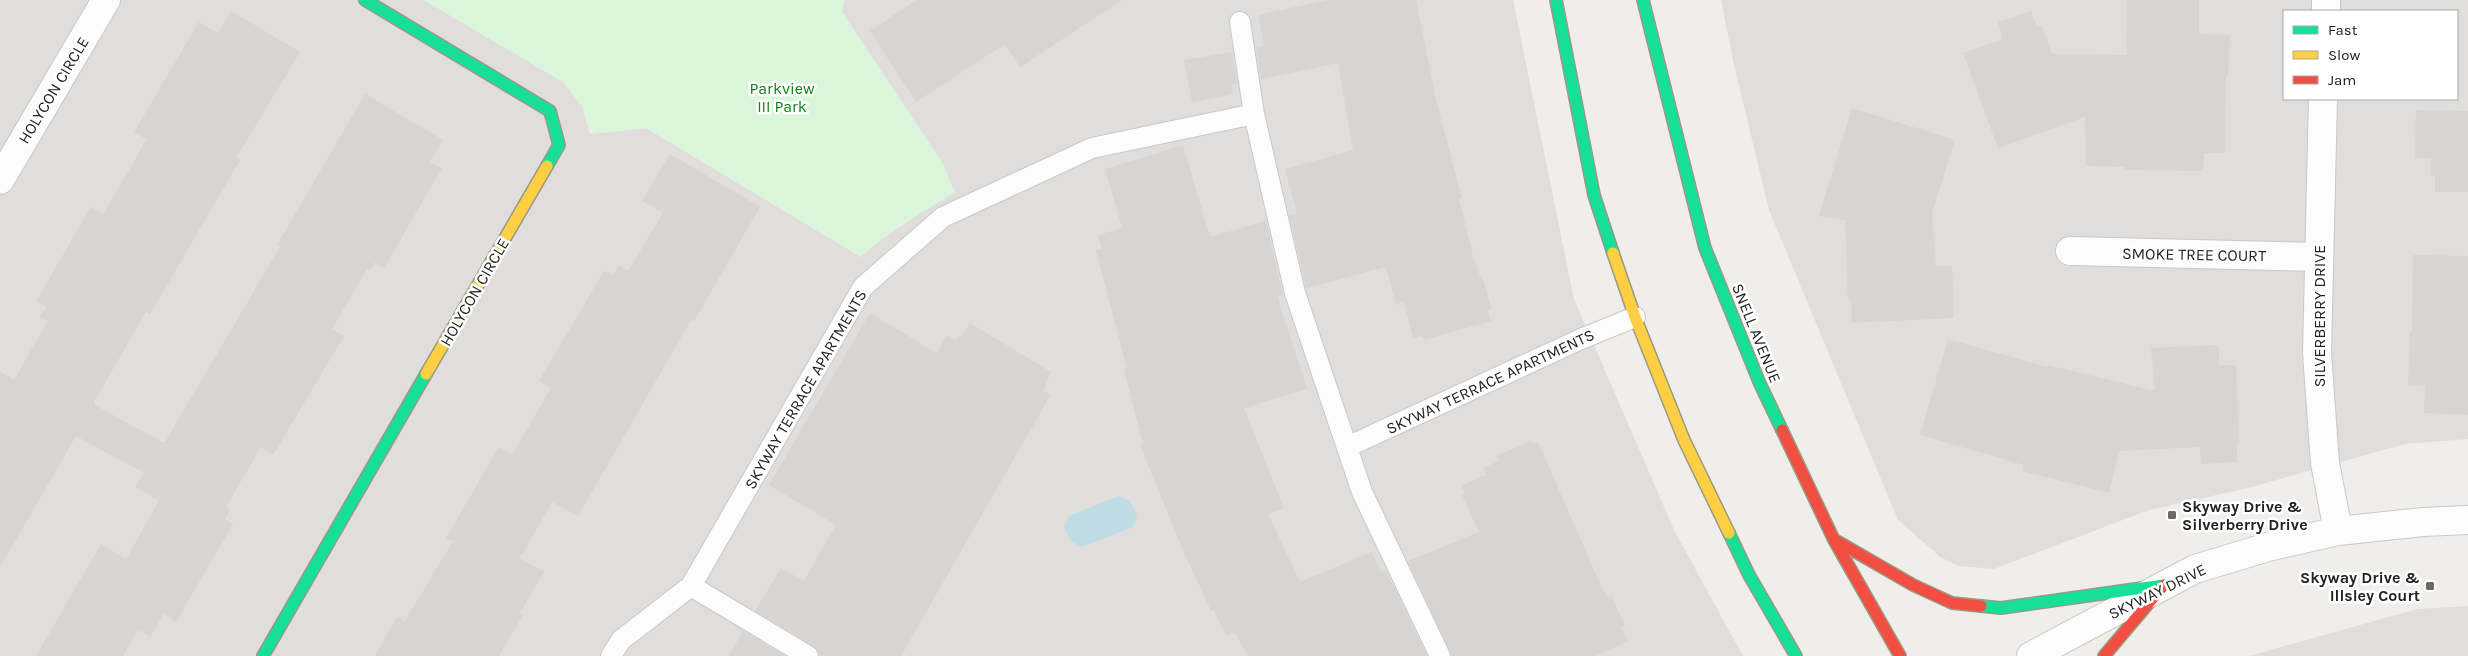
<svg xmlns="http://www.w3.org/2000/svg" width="2468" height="656" viewBox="0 0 2468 656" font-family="Karla,sans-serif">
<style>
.residential{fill:#dfdedc;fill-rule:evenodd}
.park{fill:#daf5da}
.water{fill:#bfdbe3}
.building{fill:#d7d4d2}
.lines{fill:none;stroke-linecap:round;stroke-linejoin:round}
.lane-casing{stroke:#c9c8c7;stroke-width:22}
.street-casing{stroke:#c9c8c7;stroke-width:30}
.fast-casing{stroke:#999a82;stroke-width:14}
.slow-casing{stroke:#999a82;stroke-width:14}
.jam-casing{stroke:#999a82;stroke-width:14}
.lane{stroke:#fdfcfc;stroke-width:20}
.street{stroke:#fdfcfc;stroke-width:28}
.fast{stroke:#16e098;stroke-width:11}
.slow{stroke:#ffcf43;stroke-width:11}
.jam{stroke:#f24e42;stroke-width:11}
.poi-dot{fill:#6a6968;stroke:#fff;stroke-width:2}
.labels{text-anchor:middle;stroke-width:5;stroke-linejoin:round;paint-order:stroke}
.park-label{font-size:16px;fill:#0c8416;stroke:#fff}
.street-label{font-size:16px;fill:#222;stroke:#fff}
.poi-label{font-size:16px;font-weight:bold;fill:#222;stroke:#fff;text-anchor:start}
</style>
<rect width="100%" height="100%" fill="#f0eeeb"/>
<path class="residential" d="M 0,0 L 424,0 L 563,82 L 582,106 L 590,134 L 646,128 L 861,257 L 873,245 L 916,216 L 955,192 L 941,161 L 842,12 L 844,0 L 1513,0 L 1574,299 L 1675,532 L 1743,656 L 0,656 Z
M 1721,0 L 2468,0 L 2468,439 L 2405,444 L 2248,488 L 2149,510 L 1994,569 L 1959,566 L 1940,557 L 1898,520 L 1769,210 L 1734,65 ZM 2284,11 L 2457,11 L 2457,99 L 2284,99 Z
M 2468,606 L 2468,656 L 2249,656 L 2417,609 Z"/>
<path class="park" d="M 424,0 L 844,0 L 842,12 L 941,161 L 955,192 C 923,212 889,230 861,257 L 646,128 L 590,134 L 582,106 L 563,82 Z"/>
<path class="water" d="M 1119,496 L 1130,501 L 1137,515 L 1133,527 L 1082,547 L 1071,541 L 1064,528 L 1069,516 Z"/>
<path class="building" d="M 916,0 L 1122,0 L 1020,67 L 1005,44 L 916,102 L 870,31 Z
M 1327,0 L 1416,0 L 1437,104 L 1462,198 L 1459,199 L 1475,264 L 1476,263 L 1480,277 L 1482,276 L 1492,310 L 1488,310 L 1491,321 L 1424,340 L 1422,336 L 1413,338 L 1404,302 L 1396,305 L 1386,267 L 1306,288 L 1289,215 L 1297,213 L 1285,169 L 1353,150 L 1338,63 L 1261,79 L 1256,47 L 1264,46 L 1258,15 Z
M 2127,0 L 2199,0 L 2199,34 L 2230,35 L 2228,77 L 2226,76 L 2225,153 L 2204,153 L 2203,171 L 2124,170 L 2124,167 L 2086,166 L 2085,117 L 1998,148 L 1963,53 L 2003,39 L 1998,22 L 2031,11 L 2037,27 L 2042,25 L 2052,54 L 2126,55 Z
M 231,11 L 300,52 L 236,158 L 240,160 L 150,314 L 146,312 L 94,402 L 95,405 L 162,442 L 165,442 L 280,247 L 277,245 L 365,94 L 443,140 L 430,162 L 442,168 L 384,268 L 375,262 L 370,271 L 367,269 L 332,329 L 344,336 L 273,455 L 261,447 L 226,507 L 230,510 L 225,519 L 233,524 L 176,622 L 164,614 L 150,637 L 138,630 L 123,656 L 36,656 L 101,544 L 126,559 L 159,501 L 135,487 L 144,473 L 76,436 L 0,567 L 0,371 L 14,380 L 48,321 L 40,317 L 47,306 L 36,301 L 91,207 L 103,214 L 134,162 L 146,139 L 134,132 L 199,22 L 218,33 Z
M 1232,52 L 1237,84 L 1231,85 L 1233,94 L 1192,102 L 1184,60 Z
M 1852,108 L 1955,140 L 1932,213 L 1936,266 L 1952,266 L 1954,318 L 1852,323 L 1851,300 L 1848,300 L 1845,220 L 1819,216 Z
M 2416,110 L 2468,111 L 2468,192 L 2435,192 L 2435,176 L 2430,175 L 2431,158 L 2415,158 Z
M 1183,145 L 1210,237 L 1266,221 L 1283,295 L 1277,296 L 1307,389 L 1244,408 L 1284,508 L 1268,514 L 1300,582 L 1372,552 L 1381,573 L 1386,571 L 1427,656 L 1248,656 L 1235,633 L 1226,636 L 1214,610 L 1211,611 L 1182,548 L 1140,445 L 1143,444 L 1124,369 L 1127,369 L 1096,250 L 1102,249 L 1098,235 L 1122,228 L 1105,169 Z
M 670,154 L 760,207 L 694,321 L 691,320 L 578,516 L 552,502 L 520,558 L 544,572 L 520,613 L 523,615 L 499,656 L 375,656 L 397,617 L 405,621 L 453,541 L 446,538 L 499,447 L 512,455 L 551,388 L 539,381 L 604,271 L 613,276 L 619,265 L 628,271 L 663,213 L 642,201 Z
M 2413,255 L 2468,256 L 2468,415 L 2424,413 L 2425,386 L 2408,385 L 2410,331 L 2412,331 Z
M 870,313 L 937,353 L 947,335 L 955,340 L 958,335 L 961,337 L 970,323 L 1051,372 L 1043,391 L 1051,394 L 901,656 L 820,656 L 814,646 L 755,611 L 781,568 L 804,581 L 836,525 L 769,485 Z
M 1948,339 L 2047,367 L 2048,365 L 2155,391 L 2151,348 L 2219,345 L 2219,365 L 2236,365 L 2239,444 L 2237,444 L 2237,462 L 2201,464 L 2200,447 L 2119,451 L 2109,493 L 2022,471 L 2024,465 L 1920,435 Z
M 1531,441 L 1532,444 L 1538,442 L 1601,586 L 1608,597 L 1611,595 L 1625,626 L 1621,627 L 1628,641 L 1595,656 L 1452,656 L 1408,561 L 1479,532 L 1462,495 L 1465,494 L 1461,486 L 1486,475 L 1483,468 L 1499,461 L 1497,456 Z
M 743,631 L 785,656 L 729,656 Z"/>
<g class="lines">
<g class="lane-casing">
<path id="lane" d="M 1254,114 L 1295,293 L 1362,492 L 1440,656
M 1347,447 L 1581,339 L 1635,317
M 691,586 L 863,287 L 943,217 L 1092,148 L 1254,114 L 1240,22
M 611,656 L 621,640 L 691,586 L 808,656"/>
</g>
<g class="street-casing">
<path id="street" d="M 2326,11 L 2326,0
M 2323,99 L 2317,353 L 2325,463 L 2338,531
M 0,180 L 106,0
M 2070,251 L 2318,257
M 2031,656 L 2195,569 L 2268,547 L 2338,531 L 2423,522 L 2468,520"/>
</g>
<g class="fast-casing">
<path id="fast" d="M 365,0 L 550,111 L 559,145 L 547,166
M 1556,0 L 1594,195 L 1613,253
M 1643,0 L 1705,248 L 1760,384 L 1782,430
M 1729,533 L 1749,575 L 1796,656
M 1981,606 L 2001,608 L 2164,585
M 263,656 L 426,374"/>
</g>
<g class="slow-casing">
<path id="slow" d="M 1613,253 L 1635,317 L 1684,440 L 1729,533
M 426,374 L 547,166"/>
</g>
<g class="jam-casing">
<path id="jam" d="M 1782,430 L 1834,540 L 1900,656
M 1835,540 L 1913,585 L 1952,603 L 1981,606
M 2104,656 L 2164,585"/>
</g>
<use href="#lane" class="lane"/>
<use href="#street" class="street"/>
<use href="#fast" class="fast"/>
<use href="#slow" class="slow"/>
<use href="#jam" class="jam"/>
</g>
<g class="poi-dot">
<rect x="2167" y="510" width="10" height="10" rx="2.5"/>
<rect x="2425" y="581" width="10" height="10" rx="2.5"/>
</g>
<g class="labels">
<g class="park-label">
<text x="782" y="94">Parkview<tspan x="782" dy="18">III Park</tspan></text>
</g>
<g class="street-label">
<text transform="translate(53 90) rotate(-59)" y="6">HOLYCON CIRCLE</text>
<text transform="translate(2194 254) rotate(1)" y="6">SMOKE TREE COURT</text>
<text transform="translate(474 292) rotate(-60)" y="6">HOLYCON CIRCLE</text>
<text transform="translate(2319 316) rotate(-90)" y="6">SILVERBERRY DRIVE</text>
<text transform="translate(1757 333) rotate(68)" y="6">SNELL AVENUE</text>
<text transform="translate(1490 381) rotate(-25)" y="6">SKYWAY TERRACE APARTMENTS</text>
<text transform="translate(805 389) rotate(-60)" y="6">SKYWAY TERRACE APARTMENTS</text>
<text transform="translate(2157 591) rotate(-26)" y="6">SKYWAY DRIVE</text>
</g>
<g class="poi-label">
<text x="2182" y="512">Skyway Drive &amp;<tspan x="2182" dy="18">Silverberry Drive</tspan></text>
<text x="2420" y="583" text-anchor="end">Skyway Drive &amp;<tspan x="2420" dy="18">Illsley Court</tspan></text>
</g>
</g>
<rect x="2283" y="10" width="175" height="90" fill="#ffffff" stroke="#a7a7a7"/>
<rect x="2293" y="26" width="25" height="8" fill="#16e098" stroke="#a7a7a7"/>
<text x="2328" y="35" font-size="15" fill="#222222">Fast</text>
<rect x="2293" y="51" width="25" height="8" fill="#ffcf43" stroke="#a7a7a7"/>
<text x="2328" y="60" font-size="15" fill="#222222">Slow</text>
<rect x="2293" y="76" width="25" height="8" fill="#f24e42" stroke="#a7a7a7"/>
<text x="2328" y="85" font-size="15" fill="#222222">Jam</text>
</svg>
